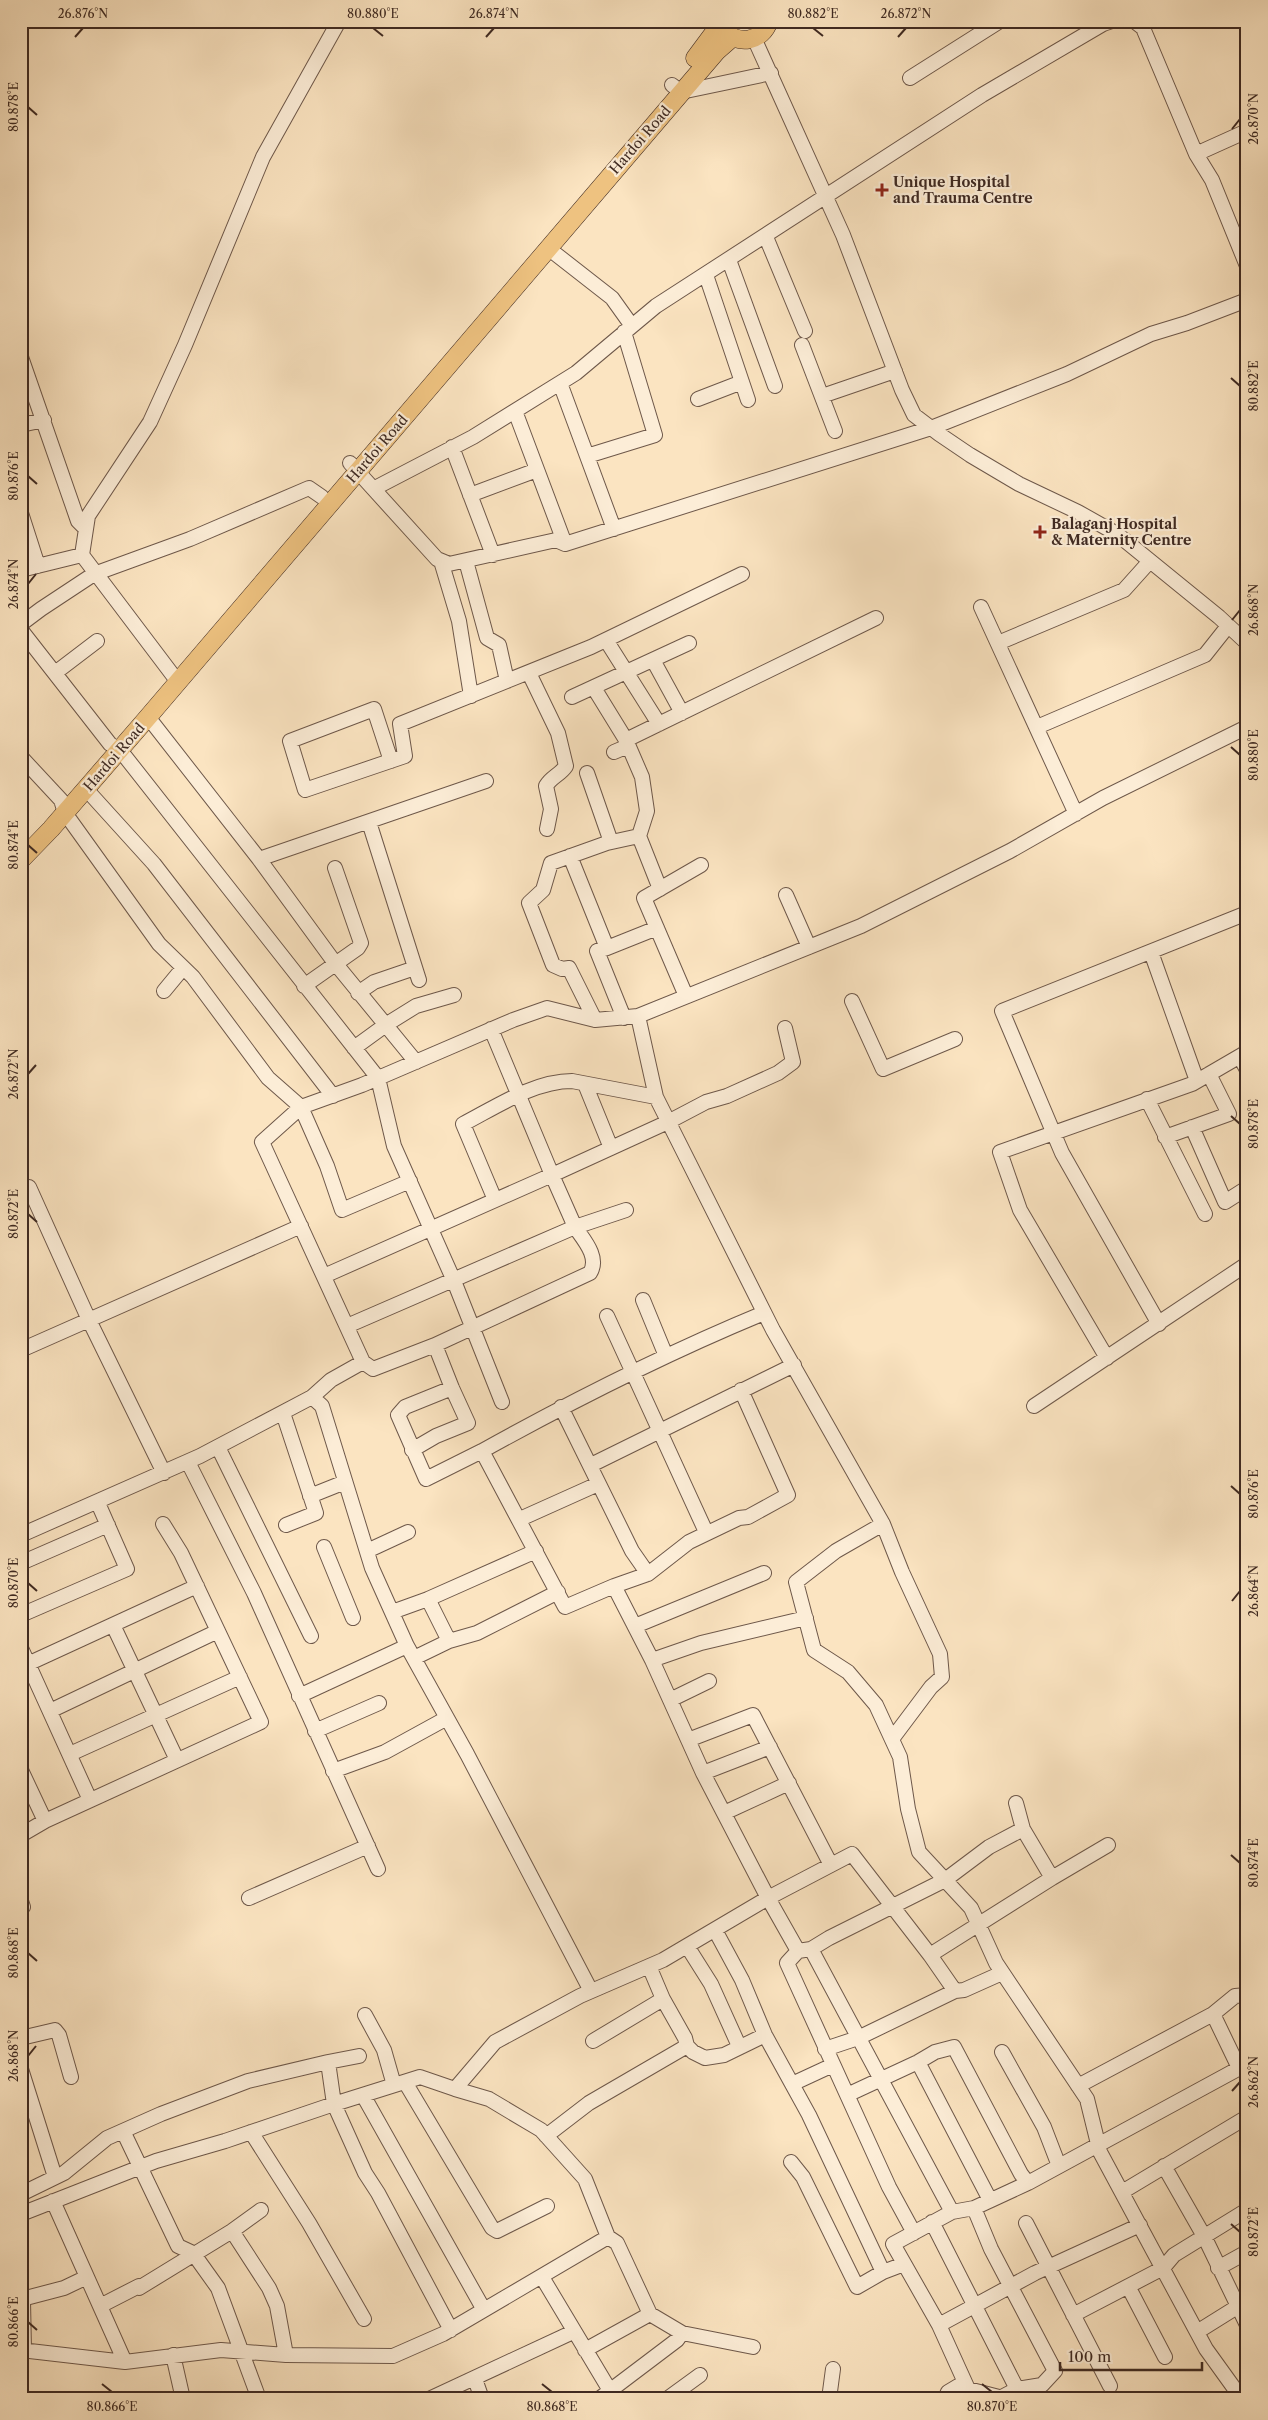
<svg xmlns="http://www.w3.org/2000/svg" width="1268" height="2420" viewBox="0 0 1268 2420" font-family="'Libre Caslon Text',serif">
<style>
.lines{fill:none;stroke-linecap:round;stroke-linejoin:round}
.minor-casing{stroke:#6e584a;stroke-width:16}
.major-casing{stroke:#3f2a22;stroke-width:19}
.minor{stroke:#fcedd7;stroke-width:14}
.major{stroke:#eec280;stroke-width:18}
.ticks{fill:none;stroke:#3f2a22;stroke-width:2}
.poi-dot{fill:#8f2418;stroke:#fcedd7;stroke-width:2}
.labels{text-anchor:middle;stroke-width:4.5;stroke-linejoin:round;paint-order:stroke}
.street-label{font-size:14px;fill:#3f2a22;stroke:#fcedd7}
.poi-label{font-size:14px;font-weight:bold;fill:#3f2a22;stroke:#fcedd7;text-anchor:start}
.neatline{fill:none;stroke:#3f2a22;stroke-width:2}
.ticks-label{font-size:12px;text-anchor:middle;fill:#3f2a22}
</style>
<rect width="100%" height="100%" fill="#fbe4c1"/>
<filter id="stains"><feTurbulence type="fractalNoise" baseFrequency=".004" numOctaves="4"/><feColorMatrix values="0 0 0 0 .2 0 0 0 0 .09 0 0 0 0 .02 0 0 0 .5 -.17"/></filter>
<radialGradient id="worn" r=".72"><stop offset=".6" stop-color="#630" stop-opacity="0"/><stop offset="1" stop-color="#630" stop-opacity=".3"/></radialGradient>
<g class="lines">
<g class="minor-casing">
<path id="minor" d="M 1134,21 L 1143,28 L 1196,154 L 1212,180 L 1247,266
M 754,38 L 843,235 L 902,390 L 914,415 L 939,434 L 970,455 L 1019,484 L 1078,512 L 1117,534 L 1219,617 L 1247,643
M 910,78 L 1000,21
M 672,85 L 681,92 L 771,73
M 1196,154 L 1247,131
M 766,237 L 805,331
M 548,248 L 612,298 L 632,326
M 729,260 L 775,386
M 706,275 L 748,400
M 802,345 L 835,431
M 21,357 L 78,521 L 86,529
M 560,383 L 614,529
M 822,396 L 895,371
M 698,399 L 742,382
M 515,411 L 565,544
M 21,425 L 44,420
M 452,447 L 493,555
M 587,456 L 655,435 L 624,332
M 350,463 L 437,559 L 449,564 L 556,540 L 565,544 L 931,428 L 1067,374 L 1151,334 L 1187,323 L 1247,300
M 375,488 L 473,437 L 576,373 L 656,306 L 982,95 L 1103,24 L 1112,21
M 470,495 L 537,470
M 21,513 L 38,566
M 441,561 L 459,621 L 471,696
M 466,561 L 487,638 L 499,645 L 507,681
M 21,570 L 82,555
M 981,607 L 1076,814
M 21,624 L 41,609 L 94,574 L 190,539 L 309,488 L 322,497
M 21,630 L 110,744 L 120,750 L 378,1078 L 394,1146 L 454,1281 L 502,1402
M 606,640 L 659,724
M 998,643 L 1124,590 L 1150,561
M 653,660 L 682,713
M 55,673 L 97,641
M 529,673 L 558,733 L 566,766 C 560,775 551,777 546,786 L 551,809 L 547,829
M 178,682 L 82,555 L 88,516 L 150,422 L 185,345 L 263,157 L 339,21
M 594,688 L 626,740 L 642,777 L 647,811 L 639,836 L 660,889
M 572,697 L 689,643
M 148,717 L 259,859 L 335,963 L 416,1062
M 1037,727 L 1205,655 L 1228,626
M 626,740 L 876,618
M 614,752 L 628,746
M 21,757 L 61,800 L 65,813 L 159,944 L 193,977 L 268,1078 L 301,1107 L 327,1166 L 342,1210 L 410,1181
M 391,761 L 374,709 L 290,741 L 305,790 L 405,756 L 400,724 L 591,647 L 742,574
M 587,773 L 611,842
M 86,789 L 154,864 L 333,1096
M 369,822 L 419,980
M 570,856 L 607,948 L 597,951 L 624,1018
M 259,859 L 486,781
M 786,895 L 809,947
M 607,948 L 657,928
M 1151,952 L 1197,1081
M 304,986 L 358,948 L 361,943 L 335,868
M 164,991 L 183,968
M 358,993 L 374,982 L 415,968
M 686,996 L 644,898 L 701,865
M 852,1001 L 883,1069 L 955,1039
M 638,1016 L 656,1097 L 773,1330 L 883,1524 L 902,1572 L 940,1654 L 942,1677 L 931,1687 L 892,1739
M 595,1020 L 569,968 L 562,969 L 553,965 L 529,903 L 543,890 L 551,863 L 607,843 L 639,836
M 354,1048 L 387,1024 L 416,1006 L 454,995
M 1240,1057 L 1247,1070
M 585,1084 L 611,1148
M 1147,1099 L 1205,1214
M 1192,1127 L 1225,1202 L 1247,1188
M 1165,1137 L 1229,1114 L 1209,1074
M 29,1187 L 89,1320 L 164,1473
M 495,1200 L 463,1124 C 496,1107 534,1081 572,1081 L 656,1097
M 324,1276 L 552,1175 L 491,1029
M 643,1300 L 666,1356
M 764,1313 C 667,1353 574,1400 482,1451 L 565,1607 L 614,1586 L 652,1660 L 703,1773 L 768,1898 L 798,1951
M 607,1316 L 706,1532
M 1159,1324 L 1062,1153 L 1002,1011 L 1247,913
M 347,1326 L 575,1227 L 552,1175 L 668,1122 L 706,1102 L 727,1096 L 778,1073 L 793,1062 L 785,1028
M 21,1350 L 301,1226
M 1107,1358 L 1020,1210 L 1000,1152 L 1192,1084 L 1247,1052
M 363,1362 L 373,1369 L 435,1345 L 590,1273 C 600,1257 583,1239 575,1227 L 626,1210
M 452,1388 L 405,1407 L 398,1415 L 426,1479 L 482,1451
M 312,1397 L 322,1406 L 372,1568 L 407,1646 L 467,1754 L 591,1991
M 1034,1406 L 1247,1264
M 561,1407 L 632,1551 L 648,1574
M 283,1413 L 316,1513 L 286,1525
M 218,1447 L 311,1636
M 412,1450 L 436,1436 L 468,1423 L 452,1388 L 435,1345
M 188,1462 L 254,1593 L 378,1869
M 591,1465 L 794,1365
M 310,1496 L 345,1482
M 520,1519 L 598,1484
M 883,1524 L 836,1551 L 796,1582 L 814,1650 L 848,1672 L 876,1705 L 900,1757 L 908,1809 L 919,1852 L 971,1908 L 996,1963 L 1087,2099 L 1100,2152 L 1206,2349 L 1242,2399
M 21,1535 L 200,1456 L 312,1397 L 331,1380 L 363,1362 L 262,1142 L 301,1107 L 362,1085 L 513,1020 L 547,1008 L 595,1020 L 638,1016 L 861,926 L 1010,851 L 1103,798 L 1247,727
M 324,1547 L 353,1618
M 367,1551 L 408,1532
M 21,1563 L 108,1525
M 614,1586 L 648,1574 L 689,1542 L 739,1518 L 748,1517 L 788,1495 L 741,1390
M 428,1599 L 449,1641
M 392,1612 L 428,1599 L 536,1551
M 21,1615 L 127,1569 L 98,1503
M 113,1625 L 177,1760
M 635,1626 L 764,1573
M 21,1648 L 90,1800
M 414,1658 L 449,1641 L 477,1633 L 558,1592
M 652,1660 L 701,1643 L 806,1618
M 21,1667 L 197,1586
M 299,1696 L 407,1646
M 670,1700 L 709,1681
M 50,1711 L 218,1631
M 315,1731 L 379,1703
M 688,1740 L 753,1715 L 831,1865
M 70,1754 L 240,1677
M 21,1770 L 45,1821
M 333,1771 L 385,1752 L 447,1718
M 703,1773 L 770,1747
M 724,1813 L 789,1783
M 21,1835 L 45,1821 L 261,1722 L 181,1553 L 163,1524
M 1052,1878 L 1108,1845
M 249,1898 L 368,1846
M 21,1901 L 23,1907
M 715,1930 L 742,1980 L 765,2035 L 809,2115 L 883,2272
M 687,1946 L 711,1984 L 739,2046
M 811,1949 L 952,2212 L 893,2244 L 939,2325 L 968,2389 L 958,2386 L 948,2392 L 945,2399
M 930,1955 L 955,1991
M 649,1966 L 663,1999 L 685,2038 L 687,2046 L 693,2052 L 705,2058 L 724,2055 L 765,2035
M 1213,2014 L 1239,2068
M 365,2015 L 384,2050 L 394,2085
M 21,2038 L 55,2030 L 59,2035 L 71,2077
M 593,2041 L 663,1999
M 825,2049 L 858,2038 L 955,1991 L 964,1990 L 1002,1973
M 1002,2052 L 1044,2127 L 1059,2166
M 328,2062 L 359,2056
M 918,2062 L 990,2200
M 21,2069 L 55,2177
M 405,2082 L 492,2228 L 497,2231 L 547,2206
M 792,2084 L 833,2065
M 1078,2086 L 1213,2014 L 1235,1996 L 1247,1995
M 363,2095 L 484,2310
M 847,2095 L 918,2062 L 935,2052 L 954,2047 L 1021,2174 L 1028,2183
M 123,2131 L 178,2246 L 193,2253 L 218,2288 L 259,2399
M 251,2132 L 309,2223 L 364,2319
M 546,2136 L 589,2103 L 687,2046
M 791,2162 L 803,2177 L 857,2287 L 883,2272 L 904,2264
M 1164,2166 L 1205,2238 L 1247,2325
M 1122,2192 L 1247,2117
M 21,2194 L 64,2173 L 107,2138 L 161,2114 L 248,2081 L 328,2062 L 334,2104 L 365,2173 L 378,2193 L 451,2330
M 53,2201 L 125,2362
M 974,2208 L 991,2249 L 1055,2371 L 1042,2385 L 1017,2389 L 998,2399
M 952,2212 L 974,2208 L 1028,2183 L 1247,2064
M 21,2214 L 156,2161 L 225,2141 L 334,2104 L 420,2077 L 455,2089 L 495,2042 L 580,1996 L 663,1960 L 768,1898 L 852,1854 L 930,1955 L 1052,1878 L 1023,1829 L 1016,1803
M 932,2222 L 1017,2389
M 1026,2223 L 1110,2386
M 232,2231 L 269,2288 L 277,2306 L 286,2355
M 914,2233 L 889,2187 L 787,1963 L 798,1951 L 811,1949 L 829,1938 L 945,1880 L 989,1847 L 1023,1829
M 608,2237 L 617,2243 L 650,2314 L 682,2333 L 753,2347
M 1218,2268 L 1247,2252
M 542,2277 L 615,2399
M 1129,2288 L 1165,2357
M 21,2297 L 23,2301 L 24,2350
M 22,2299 L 64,2288 L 87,2277
M 100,2306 L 139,2286 L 139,2288 L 232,2231 L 261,2210
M 1073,2315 L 1163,2268 L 1174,2255 L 1247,2210
M 939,2325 L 1035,2273 L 1140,2225
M 1197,2332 L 1237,2307
M 21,2350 L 125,2362 L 221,2350 L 286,2355 L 393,2356 L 443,2334 L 608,2237 L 585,2179 L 541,2130 L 489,2099 L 455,2089
M 585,2350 L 650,2314
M 173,2355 L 183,2399
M 475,2379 L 482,2399
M 968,2389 L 999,2397
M 429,2399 L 573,2332
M 599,2399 L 677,2340 L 682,2333
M 667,2399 L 700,2375
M 829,2399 L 833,2369"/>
</g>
<g class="major-casing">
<path id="major" d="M 724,30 C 738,46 762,42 769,21
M 695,58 L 721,23
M 21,860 L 51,829 L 148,717 L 717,51 L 733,37"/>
</g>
<use href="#minor" class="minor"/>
<use href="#major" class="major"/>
</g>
<path class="ticks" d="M 373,28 L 383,36M 813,28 L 823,36M 75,37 L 83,28M 486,37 L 494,28M 898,37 L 906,28M 28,107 L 37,115M 1232,129 L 1240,119M 1231,378 L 1240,386M 28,476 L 37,484M 28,584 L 36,574M 1232,620 L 1240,610M 1231,747 L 1240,755M 28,845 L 37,853M 28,1074 L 36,1065M 1231,1116 L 1240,1124M 28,1214 L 37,1222M 1231,1486 L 1240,1494M 28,1583 L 37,1591M 1232,1601 L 1240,1591M 1231,1855 L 1240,1863M 28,1953 L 37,1961M 28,2056 L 36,2046M 1232,2091 L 1240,2082M 1231,2224 L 1240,2232M 28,2322 L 37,2330M 102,2384 L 112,2392M 542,2384 L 552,2392M 982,2384 L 992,2392"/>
<g class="poi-dot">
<path d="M879.5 182.5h5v5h5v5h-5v5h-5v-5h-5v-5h5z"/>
<path d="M1037.5 524.5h5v5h5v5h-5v5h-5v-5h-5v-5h5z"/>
</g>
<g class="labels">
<g class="street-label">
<text transform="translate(640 140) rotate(-49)" y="5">Hardoi Road</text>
<text transform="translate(377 449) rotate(-49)" y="5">Hardoi Road</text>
<text transform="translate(114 757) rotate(-49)" y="5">Hardoi Road</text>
</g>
<g class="poi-label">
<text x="893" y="187">Unique Hospital<tspan x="893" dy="16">and Trauma Centre</tspan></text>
<text x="1051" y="529">Balaganj Hospital<tspan x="1051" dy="16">&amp; Maternity Centre</tspan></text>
</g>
</g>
<rect width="1268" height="2420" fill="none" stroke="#fbe4c1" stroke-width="55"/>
<path d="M1060 2362v8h142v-8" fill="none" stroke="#3f2a22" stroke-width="2.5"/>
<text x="1068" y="2362" font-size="15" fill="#3f2a22" stroke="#fcedd7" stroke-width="4" paint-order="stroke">100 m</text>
<rect x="28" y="28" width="1212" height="2364" class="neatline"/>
<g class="ticks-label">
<text x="83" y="18">26.876°N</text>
<text x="373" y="18">80.880°E</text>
<text x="494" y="18">26.874°N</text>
<text x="813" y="18">80.882°E</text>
<text x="906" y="18">26.872°N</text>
<text transform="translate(14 107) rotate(-90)" y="4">80.878°E</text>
<text transform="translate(1254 119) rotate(-90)" y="4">26.870°N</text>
<text transform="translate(1254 386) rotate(-90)" y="4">80.882°E</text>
<text transform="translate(14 476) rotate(-90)" y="4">80.876°E</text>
<text transform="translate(14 584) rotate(-90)" y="4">26.874°N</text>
<text transform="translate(1254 610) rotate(-90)" y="4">26.868°N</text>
<text transform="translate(1254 755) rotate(-90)" y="4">80.880°E</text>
<text transform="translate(14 845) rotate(-90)" y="4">80.874°E</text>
<text transform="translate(14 1074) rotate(-90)" y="4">26.872°N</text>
<text transform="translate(1254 1124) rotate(-90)" y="4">80.878°E</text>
<text transform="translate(14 1214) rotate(-90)" y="4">80.872°E</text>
<text transform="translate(1254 1494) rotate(-90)" y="4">80.876°E</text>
<text transform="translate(14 1583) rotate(-90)" y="4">80.870°E</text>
<text transform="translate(1254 1591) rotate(-90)" y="4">26.864°N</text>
<text transform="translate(1254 1863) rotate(-90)" y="4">80.874°E</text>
<text transform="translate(14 1953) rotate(-90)" y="4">80.868°E</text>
<text transform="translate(14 2056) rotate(-90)" y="4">26.868°N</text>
<text transform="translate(1254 2082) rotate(-90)" y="4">26.862°N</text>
<text transform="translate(1254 2232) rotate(-90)" y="4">80.872°E</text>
<text transform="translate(14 2322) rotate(-90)" y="4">80.866°E</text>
<text x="112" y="2411">80.866°E</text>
<text x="552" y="2411">80.868°E</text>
<text x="992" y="2411">80.870°E</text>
</g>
<rect width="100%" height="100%" filter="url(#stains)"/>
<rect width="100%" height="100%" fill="url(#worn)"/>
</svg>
